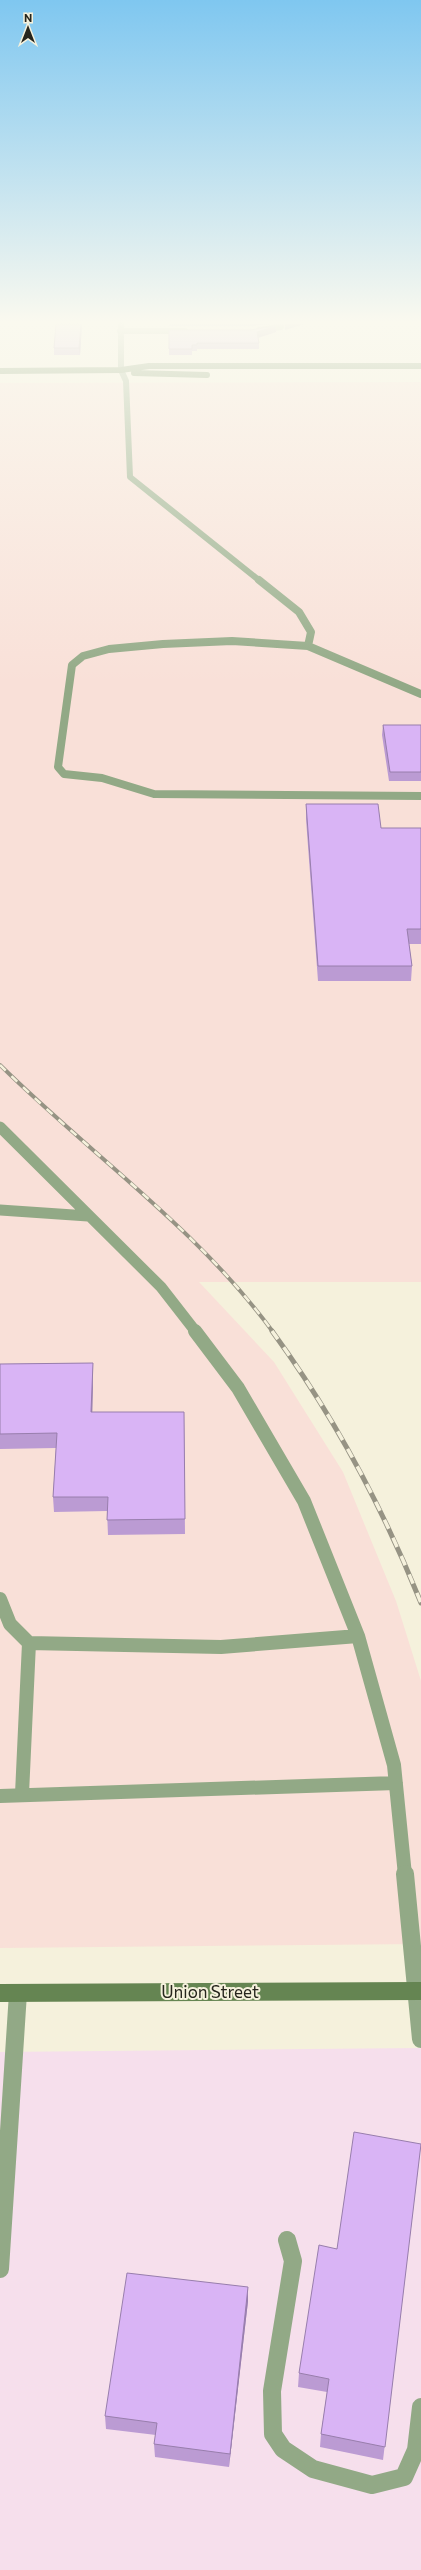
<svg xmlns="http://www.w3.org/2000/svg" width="421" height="2570" viewBox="0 0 421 2570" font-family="Commissioner,sans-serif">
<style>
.commercial{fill:#f6dfec}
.industrial{fill:#f9e0d8}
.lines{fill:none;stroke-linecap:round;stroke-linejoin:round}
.lane-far4{stroke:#92a986;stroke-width:6}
.lane-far3{stroke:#92a986;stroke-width:8}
.lane-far2{stroke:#92a986;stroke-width:11}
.lane-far1{stroke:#92a986;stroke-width:14}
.lane{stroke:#92a986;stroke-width:18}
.street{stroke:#92a986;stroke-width:6}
.secondary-far1{stroke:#658552;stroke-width:6}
.secondary{stroke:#658552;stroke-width:18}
.rail-far1-casing{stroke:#969384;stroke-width:4}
.rail-casing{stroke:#969384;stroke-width:5}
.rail-far1{stroke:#f5f1dc;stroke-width:2.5;stroke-dasharray:8;stroke-linecap:butt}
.rail{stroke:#f5f1dc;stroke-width:3.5;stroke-dasharray:10;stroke-linecap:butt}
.wall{fill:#bb9bd3}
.shaded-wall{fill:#987eac}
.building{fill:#d9b4f5;stroke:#987eac}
.labels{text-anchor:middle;stroke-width:4;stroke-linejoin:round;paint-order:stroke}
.near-street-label{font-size:17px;fill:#26251d;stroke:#f5f1dc}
</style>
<rect width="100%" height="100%" fill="#f5f1dc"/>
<path class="commercial" d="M 421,2048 L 421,2570 L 0,2570 L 0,2052 Z"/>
<path class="industrial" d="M 421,382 L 421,1282 L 199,1282 L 274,1362 L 343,1472 L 396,1601 L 421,1681 L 421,1944 L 0,1948 L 0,383 Z"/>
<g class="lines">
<path class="lane-far4" d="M 121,370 L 126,381 L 130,477 L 260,581"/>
<path class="lane-far3" d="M 259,580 L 299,612 L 311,632 L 308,646
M 421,694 L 308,646 L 232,641 L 163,644 L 109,649 L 83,656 L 72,665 L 58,767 L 64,774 L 102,778 L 154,794 L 421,796"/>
<path class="lane-far2" d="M 0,1127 L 161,1287 L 196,1332
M 0,1210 L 88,1216"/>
<path class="lane-far1" d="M 195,1331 L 238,1388 L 304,1501 L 358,1636 L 394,1765 L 405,1875
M 0,1599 L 10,1624 L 29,1643
M 22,1794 L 29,1643 L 221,1647 L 358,1636
M 0,1796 L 396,1783"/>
<path class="lane" d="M 405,1874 L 421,2039
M 287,2240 L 293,2261 L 272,2391 L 273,2434 L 283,2449 L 313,2469 L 372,2485 L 404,2477 L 416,2450 L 421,2407
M 0,2269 L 18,1993"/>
<path class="street" d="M 121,324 L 121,370
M 259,330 L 281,327
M 120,331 L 185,331"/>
<path class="secondary-far1" d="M 0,371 L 121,370 L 149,366 L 421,366
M 134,373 L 207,375"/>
<path class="secondary" d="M 0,1993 L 421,1991"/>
<g class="rail-far1-casing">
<path id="rail-far1" d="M 0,1065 C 90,1154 198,1229 273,1332"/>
</g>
<g class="rail-casing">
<path id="rail" d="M 272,1331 C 334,1416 382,1506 421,1603"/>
</g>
<use href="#rail-far1" class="rail-far1"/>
<use href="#rail" class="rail"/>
</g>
<path class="wall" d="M 82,324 L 80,355 L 54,355 L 54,348 Z
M 169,324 L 269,324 L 250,326 L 169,326 Z
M 169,330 L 276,332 L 258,338 L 259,343 L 259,349 L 197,349 L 197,351 L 192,351 L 192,355 L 169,355 Z
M 383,725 L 421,725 L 421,781 L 389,781 L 382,735 Z
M 306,804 L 381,828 L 421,828 L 421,944 L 409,944 L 412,966 L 411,981 L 318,981 L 306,819 Z
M 93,1363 L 93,1377 L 92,1412 L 184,1412 L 185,1534 L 108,1535 L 107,1511 L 54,1512 L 53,1497 L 56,1448 L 0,1449 L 0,1364 Z
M 421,2144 L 383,2460 L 320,2447 L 321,2434 L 327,2392 L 298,2387 L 299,2373 L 337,2249 Z
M 248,2287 L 248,2301 L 229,2467 L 155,2457 L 154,2444 L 156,2435 L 106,2429 L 105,2416 Z"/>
<path class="shaded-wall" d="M 81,324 L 82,324 L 80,355 L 79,348 Z
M 250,324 L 269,324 L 250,326 Z
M 285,324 L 304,324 L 285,330 Z
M 276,326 L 276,332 L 257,338 L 257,332 Z
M 93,1363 L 93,1377 L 92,1427 L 91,1412 Z
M 248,2287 L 248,2301 L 229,2467 L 230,2454 Z"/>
<path class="building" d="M 56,324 L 81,324 L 79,348 L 54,348 Z
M 276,326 L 257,332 L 259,343 L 197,343 L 197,345 L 192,345 L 192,349 L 169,349 L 169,330 L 250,330 Z
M 383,725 L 421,725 L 421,772 L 390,772 Z
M 306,804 L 378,804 L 381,828 L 421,828 L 421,929 L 407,929 L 412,966 L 318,966 Z
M 93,1363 L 91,1412 L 184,1412 L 185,1519 L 107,1520 L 108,1497 L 53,1497 L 57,1433 L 0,1434 L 0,1364 Z
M 354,2132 L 421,2144 L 385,2447 L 321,2434 L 329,2379 L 299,2373 L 319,2245 L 337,2249 Z
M 127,2273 L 248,2287 L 230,2454 L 154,2444 L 157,2423 L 105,2416 Z"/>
<linearGradient id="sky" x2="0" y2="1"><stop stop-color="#7fc7f0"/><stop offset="0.47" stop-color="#faf9ef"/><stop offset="1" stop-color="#faf9ef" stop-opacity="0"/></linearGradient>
<rect width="421" height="684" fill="url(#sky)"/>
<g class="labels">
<g class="near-street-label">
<text x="210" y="1998">Union Street</text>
</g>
</g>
<g transform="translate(28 28)" stroke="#f5f1dc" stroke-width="3" paint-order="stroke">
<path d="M0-3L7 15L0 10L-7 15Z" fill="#26251d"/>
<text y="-6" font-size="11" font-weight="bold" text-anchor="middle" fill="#26251d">N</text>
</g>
</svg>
